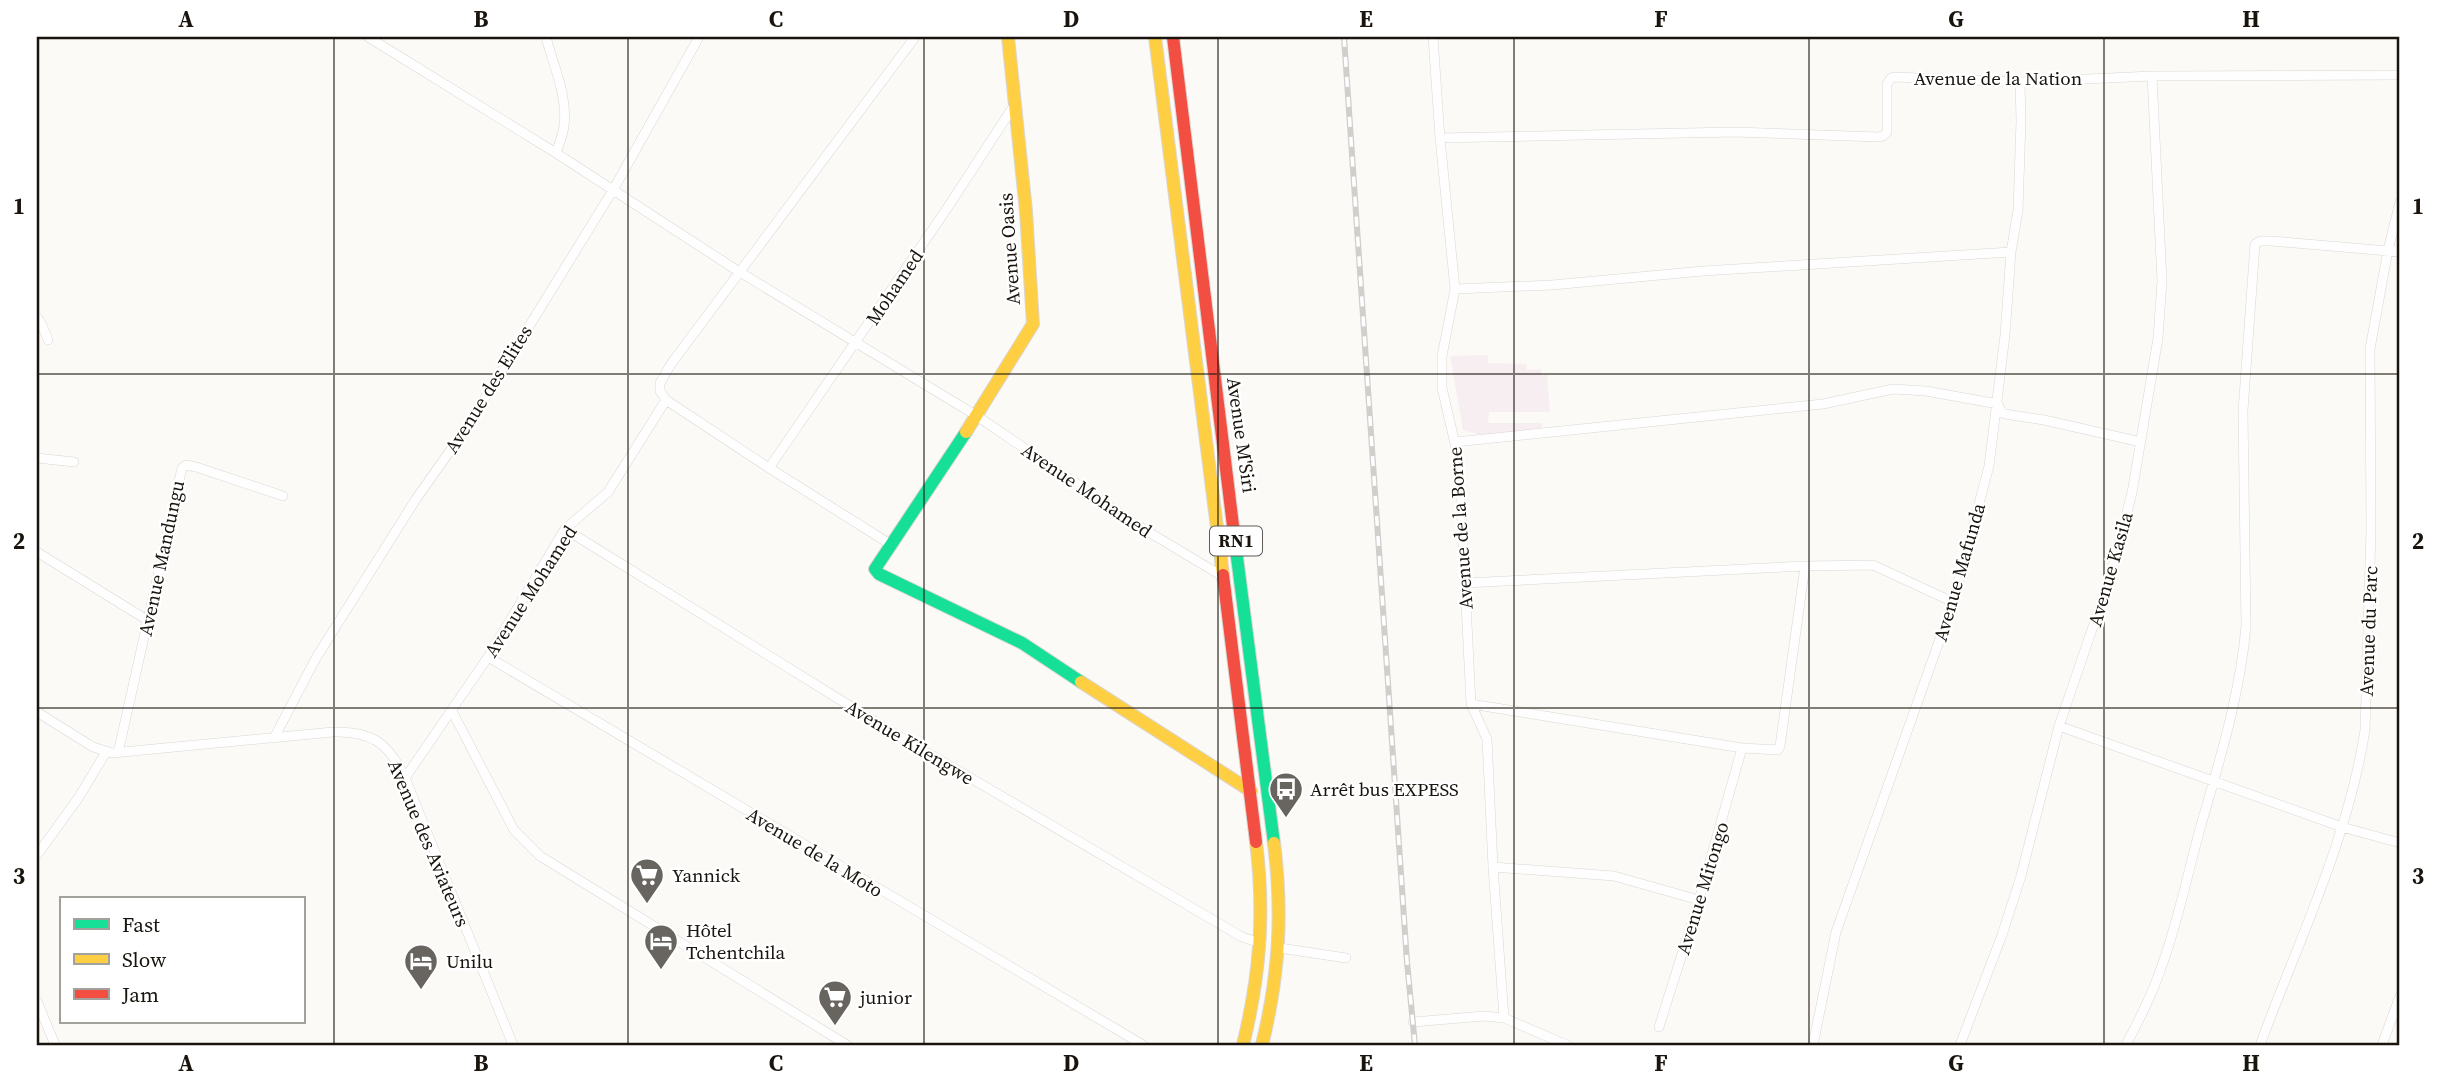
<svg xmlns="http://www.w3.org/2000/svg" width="2437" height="1082" viewBox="0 0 2437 1082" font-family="'Source Serif 4',serif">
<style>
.commercial{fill:#f7eef1}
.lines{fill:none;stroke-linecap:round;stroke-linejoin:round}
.street-casing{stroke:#dad6d2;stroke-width:10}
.fast-casing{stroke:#dad6d2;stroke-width:14}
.slow-casing{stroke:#dad6d2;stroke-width:14}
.jam-casing{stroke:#dad6d2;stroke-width:14}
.street{stroke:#fffefe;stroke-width:9}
.fast{stroke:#16e098;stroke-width:12}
.slow{stroke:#ffcf43;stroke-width:12}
.jam{stroke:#f24e42;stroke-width:12}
.rail-casing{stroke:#d0cfcd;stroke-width:6}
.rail{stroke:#fff;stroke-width:3.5;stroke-dasharray:10;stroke-linecap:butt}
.grid{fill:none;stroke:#19140d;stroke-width:2;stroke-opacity:0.55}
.labels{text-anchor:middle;stroke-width:5;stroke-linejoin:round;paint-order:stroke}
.shield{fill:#fff;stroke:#5e5a56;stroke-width:2}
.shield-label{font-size:18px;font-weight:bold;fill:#19140d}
.street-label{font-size:19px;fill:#19140d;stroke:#fff}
.poi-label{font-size:19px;fill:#19140d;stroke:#fff;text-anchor:start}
.neatline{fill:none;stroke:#19140d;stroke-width:2.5}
.grid-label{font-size:23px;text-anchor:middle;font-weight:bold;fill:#19140d}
</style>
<rect width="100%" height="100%" fill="#fcfaf7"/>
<path class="commercial" d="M 1488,355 L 1488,363 L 1526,364 L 1527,370 L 1541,369 L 1541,375 L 1547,375 L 1550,412 L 1489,412 L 1488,423 L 1542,423 L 1542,428 L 1485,436 L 1463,430 L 1450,356 Z"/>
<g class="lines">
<g class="street-casing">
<path id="street" d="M 368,37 L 556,153 L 738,271 L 977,416 L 1137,525 L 1222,576
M 546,37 C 553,65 568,96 564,126 C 563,135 559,144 556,153
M 1433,37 L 1440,138 L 1455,289 L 1442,356 L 1442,388 L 1459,461 L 1471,704 L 1487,739 L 1493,867 L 1504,1018
M 1440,138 L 1735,132 L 1878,137 L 1883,136 L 1887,132 L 1887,84 L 1891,78 L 1894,77 L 2020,82 L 2152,76 L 2400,75
M 1455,289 L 1552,285 L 1703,271 L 2011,252
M 37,317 L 42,325 L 48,340
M 666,400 L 766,466 L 890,544
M 1455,442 L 1823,404 L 1893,389 L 1926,391 L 1998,404 L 2002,413 L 2005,414 L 2044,420 L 2141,442
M 37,458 L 74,462
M 769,468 L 946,210 L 1015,104
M 565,529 L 887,729 L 1242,937 L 1261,943
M 37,552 L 147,620
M 1464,583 L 1805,566 L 1873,565 L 1953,602
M 488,657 L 1143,1045
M 1471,704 L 1742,748 L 1778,750 L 1780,746 L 1805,566
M 452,711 L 514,830 L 540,856 L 847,1045
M 37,712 L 93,747 L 112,753 L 333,732 C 372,731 389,743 405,778 L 513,1045
M 2059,726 L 2342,827 L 2400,843
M 274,738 L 316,658 L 416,499 L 469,424 L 613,190 L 699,37
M 118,753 L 182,468 L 186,465 L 196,467 L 283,496
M 405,778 L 488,657 L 565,529 L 608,492 L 666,400 L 660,391 L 660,383 L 671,364 L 915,37
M 37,855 L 79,797 L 106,752
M 1493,867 L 1614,876 L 1699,900
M 1280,948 L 1346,958
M 37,1001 L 55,1045
M 1413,1022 L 1484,1016 L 1504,1018 L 1567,1045
M 1659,1027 L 1699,900 L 1742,748
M 1813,1045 L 1836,932 L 1953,602 L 1989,466 L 2005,335 L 2011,252 L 2018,210 L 2021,121 L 2020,82
M 1960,1045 L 2002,935 L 2021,876 L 2059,726 L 2111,574 L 2132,493 L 2158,338 L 2162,281 L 2152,76
M 2126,1045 C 2139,1020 2152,995 2161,968 C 2178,923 2187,875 2200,829 C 2219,762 2240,696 2246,626 L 2243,411 L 2255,244 L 2260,241 L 2272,241 L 2400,252
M 2260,1045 C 2298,942 2348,840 2365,730 L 2371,530 L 2370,349 L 2388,250 L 2400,202
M 2382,1045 L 2400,996"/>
</g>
<g class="fast-casing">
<path id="fast" d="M 966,432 L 875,569 L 879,574 L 1022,643 L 1081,682
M 1234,534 L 1274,843"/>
</g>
<g class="slow-casing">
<path id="slow" d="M 1155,37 L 1223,575
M 966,432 L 1033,324 L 1026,211 L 1008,37
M 1081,682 L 1251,791
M 1243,1045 C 1260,975 1265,914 1256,842
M 1262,1045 C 1279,976 1283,914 1274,843"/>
</g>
<g class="jam-casing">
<path id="jam" d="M 1173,37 L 1234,534
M 1223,575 L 1256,842"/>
</g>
<use href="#street" class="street"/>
<use href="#fast" class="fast"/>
<use href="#slow" class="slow"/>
<use href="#jam" class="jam"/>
<g class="rail-casing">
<path id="rail" d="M 1344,37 L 1407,962 L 1415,1045"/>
</g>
<use href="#rail" class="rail"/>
</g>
<path class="grid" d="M 334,37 L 334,1045M 628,37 L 628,1045M 924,37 L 924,1045M 1218,37 L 1218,1045M 1514,37 L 1514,1045M 1809,37 L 1809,1045M 2104,37 L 2104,1045M 37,374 L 2400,374M 37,708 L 2400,708"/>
<defs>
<g id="bus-pin" transform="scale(1.75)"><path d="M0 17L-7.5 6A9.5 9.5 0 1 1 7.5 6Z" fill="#68645f" stroke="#fff"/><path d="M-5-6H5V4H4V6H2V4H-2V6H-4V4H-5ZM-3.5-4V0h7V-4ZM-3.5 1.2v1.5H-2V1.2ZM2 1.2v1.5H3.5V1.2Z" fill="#fff"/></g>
<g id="supermarket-pin" transform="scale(1.75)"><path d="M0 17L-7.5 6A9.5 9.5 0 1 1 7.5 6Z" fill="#68645f" stroke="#fff"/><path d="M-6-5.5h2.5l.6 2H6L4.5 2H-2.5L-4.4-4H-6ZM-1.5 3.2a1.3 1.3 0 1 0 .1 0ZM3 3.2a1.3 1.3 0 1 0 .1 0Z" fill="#fff"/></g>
<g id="hotel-pin" transform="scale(1.75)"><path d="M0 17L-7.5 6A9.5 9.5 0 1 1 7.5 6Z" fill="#68645f" stroke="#fff"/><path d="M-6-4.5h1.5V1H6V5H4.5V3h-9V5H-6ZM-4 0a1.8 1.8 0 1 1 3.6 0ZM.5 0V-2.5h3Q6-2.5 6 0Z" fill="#fff"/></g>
</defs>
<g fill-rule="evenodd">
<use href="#bus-pin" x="1286" y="789"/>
<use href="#supermarket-pin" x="647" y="875"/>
<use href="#hotel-pin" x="661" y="941"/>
<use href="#hotel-pin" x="421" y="961"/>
<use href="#supermarket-pin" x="835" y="997"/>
</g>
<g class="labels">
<rect class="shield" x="1210" y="526.5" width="52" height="29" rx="5"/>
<g class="shield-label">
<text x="1236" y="547">RN1</text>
</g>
<g class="street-label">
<text x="1998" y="85">Avenue de la Nation</text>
<text transform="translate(1009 249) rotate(-94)" y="7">Avenue Oasis</text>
<text transform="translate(894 287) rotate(-56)" y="7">Mohamed</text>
<text transform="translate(488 389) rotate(-58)" y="7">Avenue des Elites</text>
<text transform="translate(1242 435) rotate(82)" y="7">Avenue M'Siri</text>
<text transform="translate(1087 490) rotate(34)" y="7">Avenue Mohamed</text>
<text transform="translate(1460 528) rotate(-94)" y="7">Avenue de la Borne</text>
<text transform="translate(161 558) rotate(-78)" y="7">Avenue Mandungu</text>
<text transform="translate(2110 569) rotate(-74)" y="7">Avenue Kasila</text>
<text transform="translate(1959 572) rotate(-74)" y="7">Avenue Mafunda</text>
<text transform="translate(530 591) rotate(-57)" y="7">Avenue Mohamed</text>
<text transform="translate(2368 631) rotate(-88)" y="7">Avenue du Parc</text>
<text transform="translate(910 742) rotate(31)" y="7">Avenue Kilengwe</text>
<text transform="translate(429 843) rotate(67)" y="7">Avenue des Aviateurs</text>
<text transform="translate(815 852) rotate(31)" y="7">Avenue de la Moto</text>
<text transform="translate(1702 888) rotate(-73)" y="7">Avenue Mitongo</text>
</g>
<g class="poi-label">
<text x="1310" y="796">Arrêt bus EXPESS</text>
<text x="672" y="882">Yannick</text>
<text x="686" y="937">Hôtel<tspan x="686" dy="22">Tchentchila</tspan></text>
<text x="446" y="968">Unilu</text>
<text x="860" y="1004">junior</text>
</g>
</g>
<rect width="2437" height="1082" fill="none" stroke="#ffffff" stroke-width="77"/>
<rect x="60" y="897" width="245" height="126" fill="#ffffff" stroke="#a3a19e" stroke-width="2"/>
<rect x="74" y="919" width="35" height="10" fill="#16e098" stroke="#a3a19e" stroke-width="2"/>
<text x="122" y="932" font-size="21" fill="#19140d">Fast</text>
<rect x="74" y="954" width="35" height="10" fill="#ffcf43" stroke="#a3a19e" stroke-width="2"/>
<text x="122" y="967" font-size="21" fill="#19140d">Slow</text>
<rect x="74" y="989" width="35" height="10" fill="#f24e42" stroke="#a3a19e" stroke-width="2"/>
<text x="122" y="1002" font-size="21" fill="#19140d">Jam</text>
<rect x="38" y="38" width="2360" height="1006" class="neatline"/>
<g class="grid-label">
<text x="186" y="27">A</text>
<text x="481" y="27">B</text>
<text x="776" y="27">C</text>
<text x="1071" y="27">D</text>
<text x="1366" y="27">E</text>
<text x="1661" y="27">F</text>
<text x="1956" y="27">G</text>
<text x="2251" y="27">H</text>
<text x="19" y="214">1</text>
<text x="2418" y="214">1</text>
<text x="19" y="549">2</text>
<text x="2418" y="549">2</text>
<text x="19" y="884">3</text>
<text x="2418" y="884">3</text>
<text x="186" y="1071">A</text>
<text x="481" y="1071">B</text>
<text x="776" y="1071">C</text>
<text x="1071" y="1071">D</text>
<text x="1366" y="1071">E</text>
<text x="1661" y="1071">F</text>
<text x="1956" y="1071">G</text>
<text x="2251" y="1071">H</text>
</g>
</svg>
